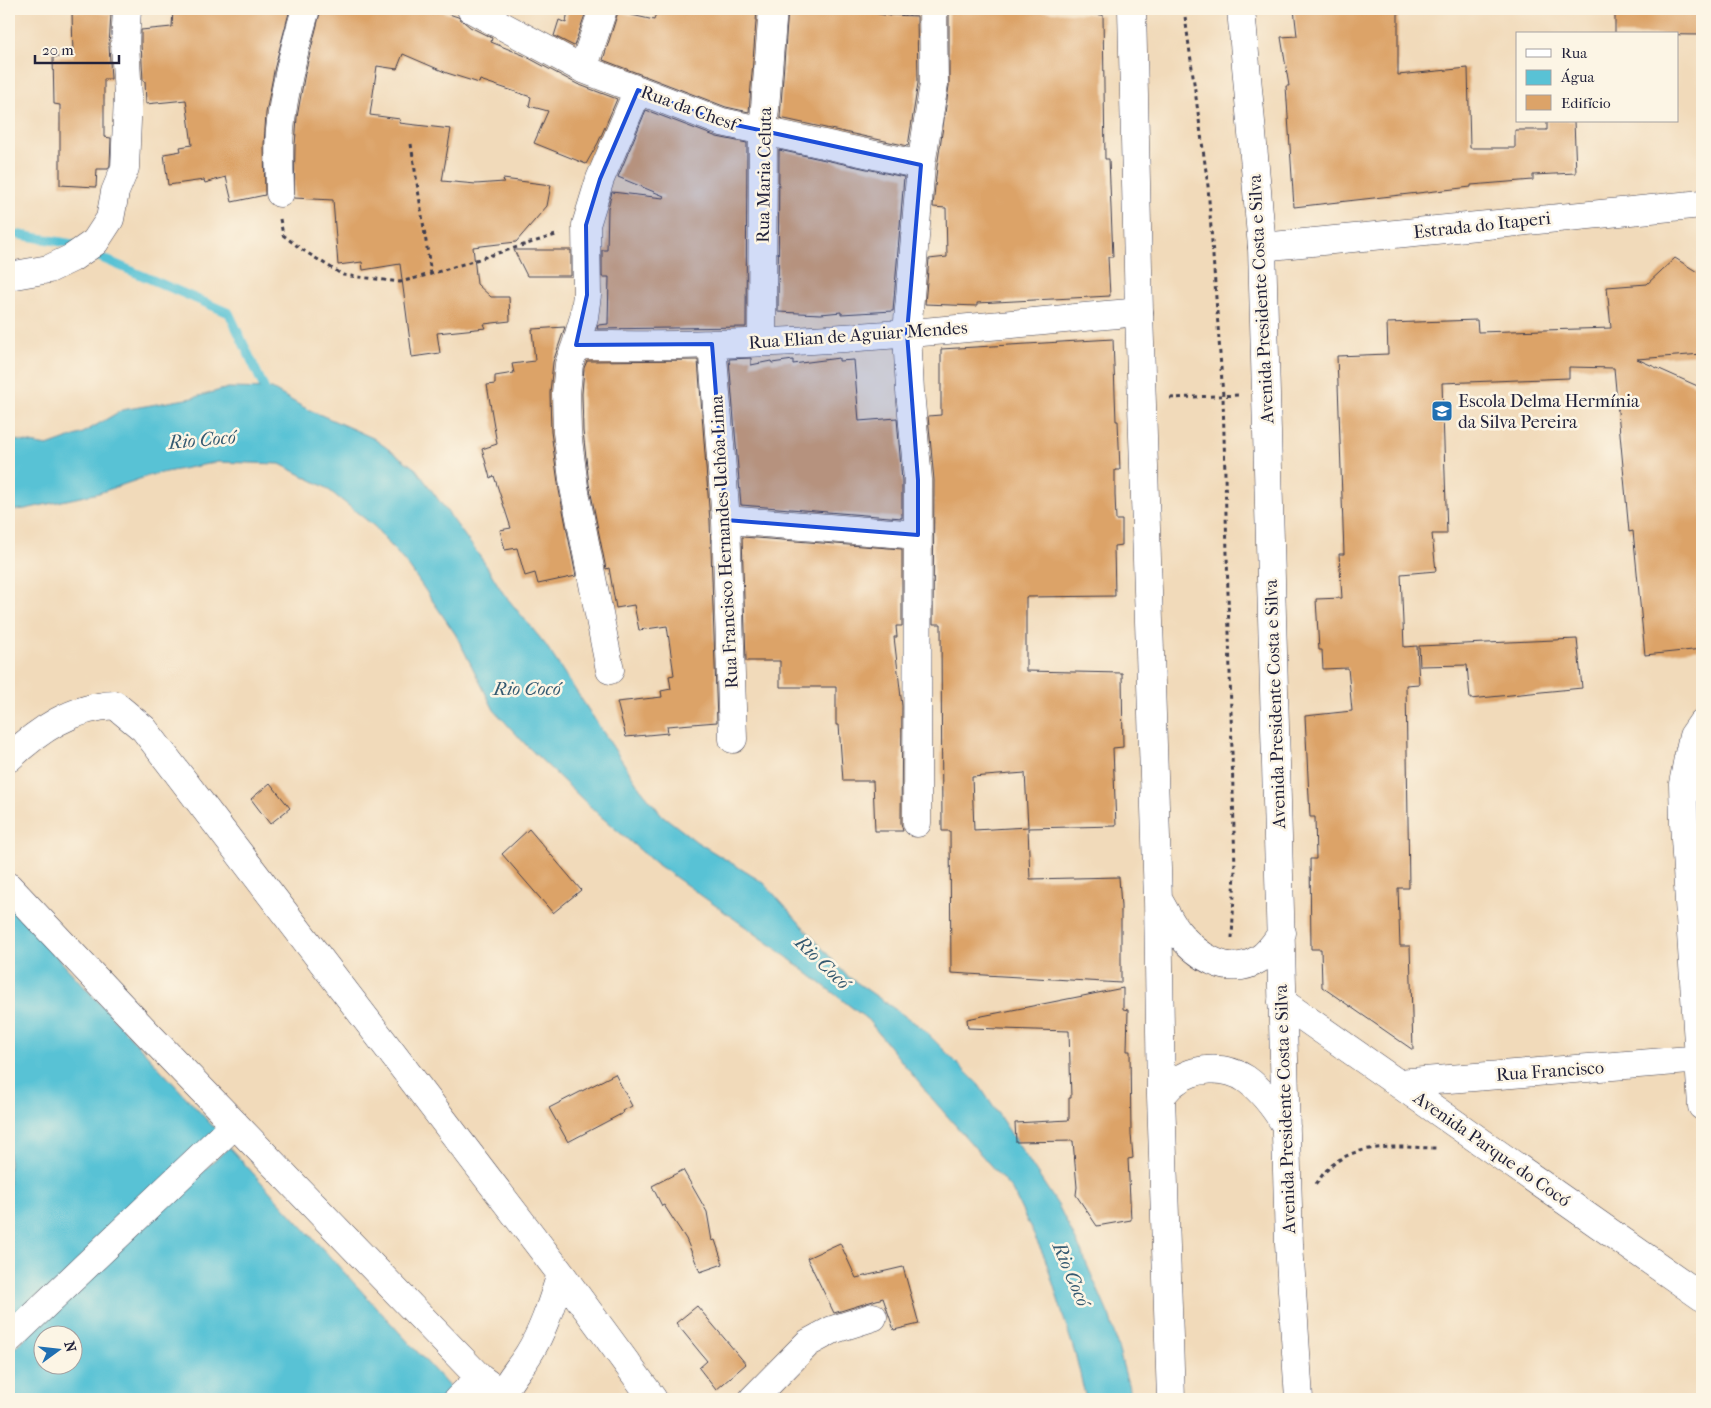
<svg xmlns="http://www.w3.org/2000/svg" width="1711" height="1408" viewBox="0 0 1711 1408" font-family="'IM FELL French Canon',serif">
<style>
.water{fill:#59c2d5;stroke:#3e7288;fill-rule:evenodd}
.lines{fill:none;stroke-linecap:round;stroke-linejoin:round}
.stream{stroke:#59c2d5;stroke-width:9}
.building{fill:#dca368;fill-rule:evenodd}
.minor-casing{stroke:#413e4e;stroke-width:29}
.major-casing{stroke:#413e4e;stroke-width:29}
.path{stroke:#413e4e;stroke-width:3;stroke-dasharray:4 4;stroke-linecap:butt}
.minor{stroke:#fff;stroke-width:28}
.major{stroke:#fff;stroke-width:28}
.marked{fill:#1d4ed8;fill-opacity:0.2;stroke:#1d4ed8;stroke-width:4;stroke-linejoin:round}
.labels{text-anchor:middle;stroke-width:5;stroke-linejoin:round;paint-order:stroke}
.street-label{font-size:18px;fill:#22223b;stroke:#fcf5e5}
.poi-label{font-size:18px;fill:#22223b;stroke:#fcf5e5;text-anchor:start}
.water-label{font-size:19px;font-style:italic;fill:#355a71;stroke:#fcf5e5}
</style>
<rect width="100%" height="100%" fill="#fcf5e5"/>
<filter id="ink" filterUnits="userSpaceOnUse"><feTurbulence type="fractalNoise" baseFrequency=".02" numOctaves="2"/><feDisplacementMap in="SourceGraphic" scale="10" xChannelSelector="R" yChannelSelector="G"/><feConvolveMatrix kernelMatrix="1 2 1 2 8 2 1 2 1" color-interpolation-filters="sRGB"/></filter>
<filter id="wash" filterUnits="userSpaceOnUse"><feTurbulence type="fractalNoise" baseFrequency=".0096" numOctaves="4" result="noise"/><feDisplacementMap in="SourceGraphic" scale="20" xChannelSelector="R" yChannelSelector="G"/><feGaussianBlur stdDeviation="1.12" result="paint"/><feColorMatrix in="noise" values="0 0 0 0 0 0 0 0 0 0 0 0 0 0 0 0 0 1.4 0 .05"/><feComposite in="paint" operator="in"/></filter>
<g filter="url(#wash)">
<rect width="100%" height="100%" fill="#f1daba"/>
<path class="water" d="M 228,388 L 272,389 L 303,407 L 373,438 L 416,469 L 484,562 L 503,593 L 545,644 L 640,788 L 662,815 L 697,842 L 764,883 L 846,975 L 922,1028 L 979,1085 L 1058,1205 L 1081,1251 L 1110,1318 L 1132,1399 L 1086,1399 L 1076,1357 L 1045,1258 L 1012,1190 L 928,1094 L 868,1020 L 774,947 L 654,862 L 598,814 L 528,747 L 494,710 L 456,635 L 410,568 L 374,526 L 325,487 L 280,464 L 218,462 L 151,475 L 99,493 L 25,509 L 9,511 L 9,439 L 47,446 L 83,433 L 122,410 L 192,398 Z
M 9,905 L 219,1133 L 9,1329 Z
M 229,1147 L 456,1394 L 450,1399 L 9,1399 L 9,1353 ZM 42,1336 L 72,1336 L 72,1366 L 42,1366 Z"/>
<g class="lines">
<path class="stream" d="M 9,233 L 73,244
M 90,253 L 229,313 L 269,398"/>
</g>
<g id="blocks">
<path class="building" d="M 173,9 L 290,9 L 275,66 L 266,113 L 264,145 L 265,195 L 232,202 L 226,177 L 205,183 L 204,180 L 168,185 L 164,154 L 181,151 L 180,147 L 192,145 L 186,100 L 146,104 L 145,81 L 143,81 L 141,44 L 141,30 L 172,27 Z
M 321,9 L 434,9 L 458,17 L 470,27 L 492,38 L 491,42 L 523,55 L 577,84 L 617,99 L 598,143 L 586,164 L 534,143 L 548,111 L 529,106 L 531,97 L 480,80 L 479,83 L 447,73 L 403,54 L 397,69 L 377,66 L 370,115 L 400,119 L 399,123 L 451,129 L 442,181 L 476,184 L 504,182 L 503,179 L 551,185 L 547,206 L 516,242 L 473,247 L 477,284 L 491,297 L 509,297 L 510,321 L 484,324 L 486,328 L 437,333 L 440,353 L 412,357 L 400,264 L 363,270 L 362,262 L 338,265 L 333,200 L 294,198 L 295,146 L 297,117 L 305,73 Z
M 568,9 L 587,9 L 574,46 L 554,36 L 559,20 L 566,23 Z
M 657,9 L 757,9 L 749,112 L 726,107 L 603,60 L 618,12 L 654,20 Z
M 788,9 L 873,13 L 890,16 L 890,15 L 917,16 L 918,83 L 908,146 L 780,118 Z
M 949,9 L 1036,9 L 1036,11 L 1103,15 L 1105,159 L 1109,159 L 1113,257 L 1108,257 L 1110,296 L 977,303 L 977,306 L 925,304 L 929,259 L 947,257 L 946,208 L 933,207 L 937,167 L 949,86 Z
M 1294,9 L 1398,9 L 1398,75 L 1468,68 L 1470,148 L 1515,148 L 1515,130 L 1547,130 L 1547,121 L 1574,121 L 1576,173 L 1533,175 L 1533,180 L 1471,185 L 1471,187 L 1294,207 L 1286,86 L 1289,86 L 1281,37 L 1297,36 Z
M 1615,9 L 1702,9 L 1702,35 L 1615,34 Z
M 72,11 L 111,14 L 109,45 L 111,79 L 104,79 L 104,137 L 111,138 L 110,165 L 108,169 L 97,169 L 96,187 L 60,185 L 60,105 L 54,104 L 53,57 L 73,57 Z
M 646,110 L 717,137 L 747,143 L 746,327 L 597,329 L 598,325 L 608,324 L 609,277 L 602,277 L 602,250 L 607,250 L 608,208 L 612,192 L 663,198 L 664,196 L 618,177 Z
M 779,150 L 904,177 L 893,311 L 841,314 L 841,312 L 821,314 L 778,312 Z
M 514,250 L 571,250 L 571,276 L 527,276 Z
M 1675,258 L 1702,275 L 1702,354 L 1637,359 L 1702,388 L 1702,649 L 1645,655 L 1633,531 L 1629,532 L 1614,368 L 1569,367 L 1569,378 L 1442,383 L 1447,534 L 1432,534 L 1436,571 L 1401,574 L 1404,647 L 1417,646 L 1419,684 L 1406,685 L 1409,888 L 1398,888 L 1400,946 L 1410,946 L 1413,1050 L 1322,987 L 1321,949 L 1311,949 L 1310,859 L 1316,859 L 1315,817 L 1310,817 L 1305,716 L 1352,711 L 1348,668 L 1323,669 L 1322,650 L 1319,650 L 1316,599 L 1342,598 L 1339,554 L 1344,554 L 1337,356 L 1388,354 L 1387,323 L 1477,320 L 1478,332 L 1611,328 L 1607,287 L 1647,284 Z
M 565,327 L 553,362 L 550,393 L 551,432 L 559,490 L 576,576 L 538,584 L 535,573 L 525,576 L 517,548 L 505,550 L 500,530 L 511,528 L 494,476 L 490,478 L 482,449 L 497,444 L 487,385 L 495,384 L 495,376 L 514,373 L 512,364 L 535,361 L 532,329 Z
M 1113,339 L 1116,421 L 1118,421 L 1120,470 L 1115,470 L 1115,494 L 1116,520 L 1122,520 L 1122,545 L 1114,546 L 1115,596 L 1026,597 L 1026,671 L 1122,673 L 1123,747 L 1113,748 L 1116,826 L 1028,828 L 1030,879 L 1119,877 L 1121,907 L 1121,983 L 951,973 L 950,831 L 942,831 L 941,624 L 933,624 L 934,480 L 928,416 L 941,415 L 941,349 ZM 1025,773 L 1028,827 L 974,830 L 972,777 Z
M 751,358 L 751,365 L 771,361 L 772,363 L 793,360 L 793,364 L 839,358 L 839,361 L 854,360 L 859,421 L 897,418 L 902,481 L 902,518 L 741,505 L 729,359 Z
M 698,360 L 710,521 L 717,722 L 667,726 L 668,733 L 626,737 L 617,702 L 662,697 L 661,691 L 671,689 L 669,676 L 674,675 L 667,626 L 639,630 L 634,605 L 616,608 L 609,568 L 606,569 L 589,484 L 583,431 L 582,394 L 584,368 L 587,361 Z
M 742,537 L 902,549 L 902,626 L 896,626 L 897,637 L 894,637 L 902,706 L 901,823 L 903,831 L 875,831 L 873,781 L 843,781 L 839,725 L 836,725 L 836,687 L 780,687 L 780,661 L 746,661 Z
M 1577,639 L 1582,688 L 1470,699 L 1467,665 L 1420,666 L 1419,646 Z
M 270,783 L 290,808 L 270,824 L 251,799 Z
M 529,829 L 581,890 L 553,913 L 502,854 Z
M 1123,988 L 1123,1009 L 1128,1010 L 1127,1051 L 1130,1051 L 1131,1134 L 1133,1158 L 1128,1159 L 1131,1220 L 1097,1226 L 1076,1195 L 1077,1187 L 1073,1141 L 1016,1142 L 1015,1123 L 1069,1120 L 1069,1098 L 1071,1098 L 1069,1031 L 968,1028 L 967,1019 Z
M 615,1074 L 632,1106 L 622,1111 L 623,1113 L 568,1142 L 549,1108 Z
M 683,1170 L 707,1212 L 712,1241 L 715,1240 L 723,1264 L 700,1272 L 686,1239 L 664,1205 L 662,1206 L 652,1186 Z
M 840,1243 L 856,1278 L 903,1267 L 919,1324 L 894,1330 L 883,1298 L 834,1313 L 807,1258 Z
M 697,1306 L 746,1364 L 716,1390 L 699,1368 L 707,1361 L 676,1323 Z"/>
</g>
</g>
<g filter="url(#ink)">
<use href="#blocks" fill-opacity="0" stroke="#413e4e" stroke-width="1"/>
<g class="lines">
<g class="minor-casing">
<path id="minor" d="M 471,9 L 583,69 L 722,122 L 921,165
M 583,69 L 603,9
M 280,193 C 280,172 278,151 280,130 C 284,89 294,49 306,9
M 1262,247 L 1702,204
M 9,276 L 49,269 L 72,258 L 95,242 L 110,219 L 115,192 L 125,168 L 128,96 L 125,44 L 127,9
M 762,342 L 763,132 L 773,9
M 712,344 L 726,520 L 733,739
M 576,345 C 621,345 667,346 712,344 C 855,341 997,325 1139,312
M 726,520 L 918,535
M 610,670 L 574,487 L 567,432 L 566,393 L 569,364 L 576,345 L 584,317 L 587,295 L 586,225 L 600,179 L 638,90
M 1702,723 L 1693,736 L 1688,758 L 1683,784 L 1684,823 L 1702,1106
M 9,758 C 39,730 72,707 115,705 L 144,729 L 561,1274 L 653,1399
M 917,823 L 918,480 L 910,391 L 907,333 L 921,165 L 934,84 L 933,9
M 9,887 L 146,1032 L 480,1378 L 502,1394
M 1282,1002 L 1702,1297
M 1398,1083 L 1702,1059
M 9,1339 L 235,1124
M 458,1399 L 480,1378
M 505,1399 L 502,1394 C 510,1378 519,1369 528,1355 C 544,1330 552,1302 561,1274
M 753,1399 L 808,1343 L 832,1330 L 873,1317"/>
</g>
<g class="major-casing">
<path id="major" d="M 1132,9 L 1139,312 L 1158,900 L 1161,1096 L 1171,1399
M 1241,9 L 1262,247 L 1289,1244 L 1299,1399
M 1159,901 C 1165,911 1170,922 1177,931 C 1196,955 1228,979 1259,959 C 1269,953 1275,943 1282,933
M 1161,1096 C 1166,1091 1170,1085 1175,1082 C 1194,1067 1225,1065 1246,1079 C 1263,1091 1275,1108 1286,1126"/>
</g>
<path class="path" d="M 1184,9 L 1208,186 L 1223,396 L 1235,870 L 1232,939
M 411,144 L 431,274
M 280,219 L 283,235 L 301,249 L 343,275 L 400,282 L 431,274 L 559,234
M 1170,398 L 1239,395
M 1316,1184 C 1320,1179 1323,1173 1328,1169 C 1356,1140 1403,1148 1439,1148"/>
<use href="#minor" class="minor"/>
<use href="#major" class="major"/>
</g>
</g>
<path class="marked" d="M 638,90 L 722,122 L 921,165 L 907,333 L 918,480 L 918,535 L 726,520 L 712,344 L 576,345 L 587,295 L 586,225 L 600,179 Z"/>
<defs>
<g id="school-square" transform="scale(1.125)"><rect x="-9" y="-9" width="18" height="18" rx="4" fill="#1f6fb2" stroke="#fcf5e5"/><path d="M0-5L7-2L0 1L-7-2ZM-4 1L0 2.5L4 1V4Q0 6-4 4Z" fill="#fff"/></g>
</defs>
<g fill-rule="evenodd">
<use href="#school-square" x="1442" y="411"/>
</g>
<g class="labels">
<g class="street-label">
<text transform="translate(689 108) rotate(20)" y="6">Rua da Chesf</text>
<text transform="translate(764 175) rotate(-89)" y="6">Rua Maria Celuta</text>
<text transform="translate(1482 225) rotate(-6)" y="6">Estrada do Itaperi</text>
<text transform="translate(1261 299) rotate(-93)" y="6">Avenida Presidente Costa e Silva</text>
<text transform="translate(858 335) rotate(-4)" y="6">Rua Elian de Aguiar Mendes</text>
<text transform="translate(724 542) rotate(-93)" y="6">Rua Francisco Hernandes Uchôa Lima</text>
<text transform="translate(1275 704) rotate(-92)" y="6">Avenida Presidente Costa e Silva</text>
<text transform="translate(1550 1071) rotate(-4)" y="6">Rua Francisco</text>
<text transform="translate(1285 1109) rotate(-92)" y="6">Avenida Presidente Costa e Silva</text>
<text transform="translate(1492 1149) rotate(35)" y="6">Avenida Parque do Cocó</text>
</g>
<g class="poi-label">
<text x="1458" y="407">Escola Delma Hermínia<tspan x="1458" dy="21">da Silva Pereira</tspan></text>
</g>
<g class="water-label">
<text transform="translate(202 439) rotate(-5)" y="7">Rio Cocó</text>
<text x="527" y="695">Rio Cocó</text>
<text transform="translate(823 962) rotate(44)" y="7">Rio Cocó</text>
<text transform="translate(1072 1274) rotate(67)" y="7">Rio Cocó</text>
</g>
</g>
<rect width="1711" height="1408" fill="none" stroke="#fcf5e5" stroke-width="30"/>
<rect x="1516" y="32" width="162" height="90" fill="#fcf5e5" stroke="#a5a1a1"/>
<rect x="1526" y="49" width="25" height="8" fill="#ffffff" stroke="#a5a1a1"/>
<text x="1561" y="58" font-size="15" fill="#22223b">Rua</text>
<rect x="1526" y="70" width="25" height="15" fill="#59c2d5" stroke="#a5a1a1"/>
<text x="1561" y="82" font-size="15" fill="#22223b">Água</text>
<rect x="1526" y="95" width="25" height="15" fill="#dca368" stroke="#a5a1a1"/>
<text x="1561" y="108" font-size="15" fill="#22223b">Edifício</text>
<g transform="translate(58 1350) rotate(75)"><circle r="24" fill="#fcf5e5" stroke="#a5a1a1"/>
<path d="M0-4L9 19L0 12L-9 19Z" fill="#1f6fb2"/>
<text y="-8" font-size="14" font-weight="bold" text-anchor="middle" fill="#22223b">N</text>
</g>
<path d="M35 55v8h84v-8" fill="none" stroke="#22223b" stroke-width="2.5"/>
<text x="42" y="55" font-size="15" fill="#22223b" stroke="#fcf5e5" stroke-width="4" paint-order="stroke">20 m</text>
</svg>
